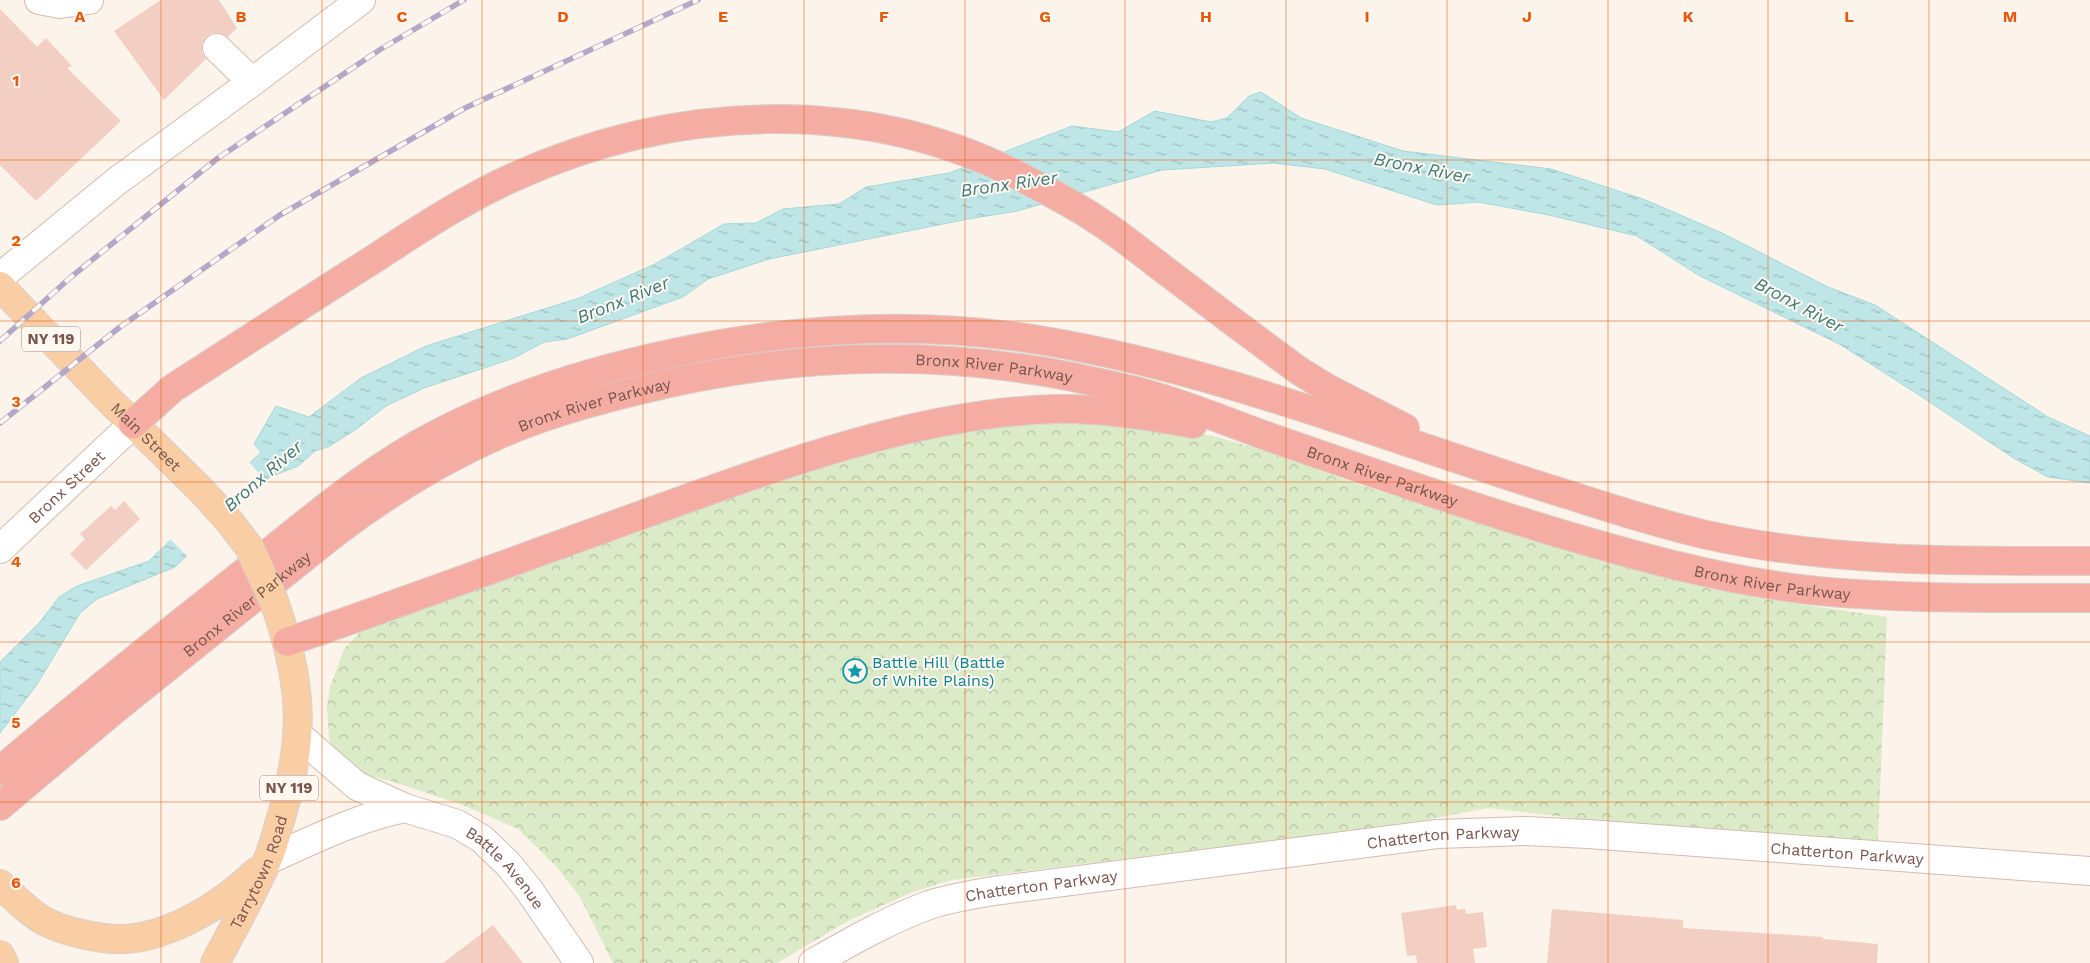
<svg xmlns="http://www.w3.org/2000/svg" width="2090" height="963" viewBox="0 0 2090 963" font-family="'Work Sans',sans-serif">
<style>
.park{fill:url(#park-crowns)}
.water{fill:url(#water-ripples);stroke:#a5d8d9}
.pier{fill:#fcf3eb}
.building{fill:#f2cfc2}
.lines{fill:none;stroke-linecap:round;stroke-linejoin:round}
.minor-casing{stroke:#d2bcb2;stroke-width:30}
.major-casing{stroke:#d9d0cd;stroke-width:30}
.highway-casing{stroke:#d9d0cd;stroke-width:30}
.minor{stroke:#fff;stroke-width:28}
.major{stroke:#f9cea5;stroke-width:28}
.highway{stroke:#f5ada3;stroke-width:28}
.rail-casing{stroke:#b4a7c8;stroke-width:5.5}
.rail{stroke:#fff8f1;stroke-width:4;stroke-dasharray:11;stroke-linecap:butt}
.major-bridge-casing{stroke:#d9d0cd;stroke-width:30;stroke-linecap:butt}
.major-bridge{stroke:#f9cea5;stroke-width:28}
.grid{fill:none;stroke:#e8590c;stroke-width:1;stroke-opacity:0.55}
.labels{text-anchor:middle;stroke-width:4;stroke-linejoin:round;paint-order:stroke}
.shield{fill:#fff8f1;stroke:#a0877e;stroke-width:1}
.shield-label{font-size:15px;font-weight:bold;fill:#78564d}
.street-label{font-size:16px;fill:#78564d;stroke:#fff8f1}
.culture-label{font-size:16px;fill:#0d838f;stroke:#fff8f1;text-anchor:start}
.water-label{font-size:18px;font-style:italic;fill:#407b7c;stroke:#fff8f1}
.grid-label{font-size:16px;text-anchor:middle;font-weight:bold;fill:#e8590c;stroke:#fff8f1;stroke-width:4;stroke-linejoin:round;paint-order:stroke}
</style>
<defs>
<pattern id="park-crowns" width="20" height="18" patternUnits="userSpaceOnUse" patternTransform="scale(1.25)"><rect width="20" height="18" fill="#dbebc8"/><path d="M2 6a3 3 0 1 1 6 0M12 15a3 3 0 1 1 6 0" fill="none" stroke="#b6c1a5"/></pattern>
<pattern id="water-ripples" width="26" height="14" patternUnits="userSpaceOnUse" patternTransform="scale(1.25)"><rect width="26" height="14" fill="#bee6e7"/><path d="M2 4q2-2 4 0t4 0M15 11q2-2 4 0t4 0" fill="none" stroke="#9fbdbd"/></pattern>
</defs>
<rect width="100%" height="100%" fill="#fcf3eb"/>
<path class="park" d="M 1071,421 L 1131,424 L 1213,436 L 1277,454 L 1354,483 L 1534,540 L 1699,586 L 1764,599 L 1887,617 L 1878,841 L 1607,822 L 1488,808 L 1388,827 L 952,880 L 913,892 L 848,921 L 777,963 L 613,963 L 580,897 L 555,865 L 518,829 L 468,807 L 391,781 L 360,774 L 334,753 L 329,738 L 327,707 L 330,687 L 344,649 L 364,628 L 805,470 L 923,439 L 1003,426 Z"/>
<path class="water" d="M 1261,92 L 1301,118 L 1403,151 L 1551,169 L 1643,199 L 1722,233 L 1828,287 L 1875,305 L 2048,417 L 2090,436 L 2090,483 L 2048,477 L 2015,459 L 1916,393 L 1841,345 L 1700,276 L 1637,236 L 1549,215 L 1478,202 L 1437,205 L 1325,169 L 1274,163 L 1162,170 L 1017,211 L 968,219 L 769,259 L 708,279 L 683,297 L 567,339 L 544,342 L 514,358 L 424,388 L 386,406 L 355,430 L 328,447 L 315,451 L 298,466 L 270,477 L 175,567 L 97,599 L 80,613 L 36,686 L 0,733 L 0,662 L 40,622 L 59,597 L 77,586 L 149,561 L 261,452 L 254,444 L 276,406 L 309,417 L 361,378 L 426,346 L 579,298 L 655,264 L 724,224 L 756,223 L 783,209 L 839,204 L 866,187 L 949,173 L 1072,126 L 1118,132 L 1155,111 L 1211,122 L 1227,118 L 1249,96 Z"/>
<path class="pier" d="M 248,461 L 268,482 L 188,557 L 169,538 Z"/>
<path class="building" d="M 161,0 L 219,0 L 237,28 L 228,37 L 220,33 L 212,33 L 206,37 L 202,45 L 202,53 L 206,59 L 164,100 L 114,31 Z
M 0,9 L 37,47 L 46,38 L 72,66 L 67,68 L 121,121 L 36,201 L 0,165 Z
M 124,501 L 140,519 L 86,570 L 70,554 L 85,539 L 80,534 L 111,506 L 115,510 Z
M 1456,905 L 1457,910 L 1465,909 L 1466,914 L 1483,912 L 1487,947 L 1473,949 L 1475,963 L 1417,963 L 1416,955 L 1407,956 L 1401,913 Z
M 1552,909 L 1683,920 L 1683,928 L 1823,937 L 1823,939 L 1878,944 L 1877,963 L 1547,963 Z
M 493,925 L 523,963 L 443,963 Z"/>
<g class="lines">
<g class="minor-casing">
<g id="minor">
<path d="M 39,0 L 60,4 L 89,0"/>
<path d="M 217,48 L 252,82 L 361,0"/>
<path d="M 0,277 L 117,181 L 252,82"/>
<path id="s1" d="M 0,549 L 133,424"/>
<path id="s2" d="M 298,735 L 357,786 L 405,808 L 457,824 L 482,839 L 509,865 L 529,890 L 579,963"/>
<path d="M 268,860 C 313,840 356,818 405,808"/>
<path id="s3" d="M 813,963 C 850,942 888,920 929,905 C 950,898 971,895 993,891 L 1437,834 L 1526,831 L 1588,834 L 2090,871"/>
</g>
</g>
<g class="major-casing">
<g id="major">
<path id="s4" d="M 0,286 L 110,401 L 202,491"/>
<path d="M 0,884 C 13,896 28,912 44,921 C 65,932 101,940 125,939 C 172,936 223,904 256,872"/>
<path d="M 0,955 L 4,963"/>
<path id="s5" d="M 215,963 C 233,929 252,896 267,861 C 273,848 276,834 280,821 C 306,737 303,684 274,601"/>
</g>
</g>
<g class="highway-casing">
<g id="highway">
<path d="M 133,424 L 173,388 C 237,347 301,305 366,264 C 414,233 461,201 514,177 C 672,105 862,95 1019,176 C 1045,190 1072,203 1097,220 C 1124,237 1148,258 1174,277 C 1216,309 1258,341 1301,372 L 1327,388 L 1405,428"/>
<path d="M 287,642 C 407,601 525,557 644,514 C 773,468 918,412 1056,409 C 1102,408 1147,415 1193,424"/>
<path d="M 0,771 C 80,702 163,637 246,571 C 308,522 368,469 439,433 C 512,395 593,370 674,353 C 796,327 921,320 1045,341 C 1223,371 1393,441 1566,494 C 1612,509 1659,524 1707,535 C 1833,563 1962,561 2090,561"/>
<path id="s6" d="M 0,806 L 114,710 L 331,536 C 382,497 437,462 496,436 C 540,416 588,403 636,391 C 781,354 926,348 1073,377 C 1100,383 1128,388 1154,396 C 1195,408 1235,425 1275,439 C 1405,484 1536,530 1670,564 C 1726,578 1784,589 1842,593 C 1924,599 2007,598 2090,598"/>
</g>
</g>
<use href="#minor" class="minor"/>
<use href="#major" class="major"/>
<use href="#highway" class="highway"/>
<g class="rail-casing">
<path id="rail" d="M 0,341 L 71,277 L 218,158 L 381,49 L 464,0
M 0,423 L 120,327 L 280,215 L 465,108 L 698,0"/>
</g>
<use href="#rail" class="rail"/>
<g class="major-bridge-casing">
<path id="major-bridge" d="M 202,491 L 229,521 L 249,547 L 274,601"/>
</g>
<use href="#major-bridge" class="major-bridge"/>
</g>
<path class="grid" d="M 161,0 L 161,963M 322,0 L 322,963M 482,0 L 482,963M 643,0 L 643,963M 804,0 L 804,963M 965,0 L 965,963M 1125,0 L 1125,963M 1286,0 L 1286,963M 1447,0 L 1447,963M 1608,0 L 1608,963M 1768,0 L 1768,963M 1929,0 L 1929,963M 0,160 L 2090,160M 0,321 L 2090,321M 0,482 L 2090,482M 0,642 L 2090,642M 0,802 L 2090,802"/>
<defs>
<g id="sight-ring" transform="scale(1.25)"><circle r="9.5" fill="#fff8f1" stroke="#0f9aa8" stroke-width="1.5"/><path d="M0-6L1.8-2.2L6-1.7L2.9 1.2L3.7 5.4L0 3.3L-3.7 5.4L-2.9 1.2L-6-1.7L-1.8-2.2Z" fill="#0f9aa8"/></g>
</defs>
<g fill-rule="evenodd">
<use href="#sight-ring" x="855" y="671"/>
</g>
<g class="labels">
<g class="shield">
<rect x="22" y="326.5" width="58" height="25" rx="4"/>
<rect x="260" y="775.5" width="58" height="25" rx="4"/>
</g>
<g class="shield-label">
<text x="51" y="344">NY 119</text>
<text x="289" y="793">NY 119</text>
</g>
<g class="street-label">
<text dy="6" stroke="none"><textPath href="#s6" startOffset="1129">Bronx River Parkway</textPath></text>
<text dy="6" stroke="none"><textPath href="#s6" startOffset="724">Bronx River Parkway</textPath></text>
<text dy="6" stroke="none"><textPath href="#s4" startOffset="210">Main Street</textPath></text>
<text dy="6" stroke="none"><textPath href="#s6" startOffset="1534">Bronx River Parkway</textPath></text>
<text dy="6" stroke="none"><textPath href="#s1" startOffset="91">Bronx Street</textPath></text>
<text dy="6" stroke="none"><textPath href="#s6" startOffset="1939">Bronx River Parkway</textPath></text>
<text dy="6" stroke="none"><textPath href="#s6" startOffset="319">Bronx River Parkway</textPath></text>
<text dy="6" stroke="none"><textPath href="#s3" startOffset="649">Chatterton Parkway</textPath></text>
<text dy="6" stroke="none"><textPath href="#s3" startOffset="1054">Chatterton Parkway</textPath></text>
<text dy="6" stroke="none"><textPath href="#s2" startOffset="251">Battle Avenue</textPath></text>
<text dy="6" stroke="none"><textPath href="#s5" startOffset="101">Tarrytown Road</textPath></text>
<text dy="6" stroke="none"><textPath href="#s3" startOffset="244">Chatterton Parkway</textPath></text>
</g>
<g class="culture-label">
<text x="872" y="668">Battle Hill (Battle<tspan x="872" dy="18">of White Plains)</tspan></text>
</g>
<g class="water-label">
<text transform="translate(1422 168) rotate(11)" y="6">Bronx River</text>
<text transform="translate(1009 184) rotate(-8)" y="6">Bronx River</text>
<text transform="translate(623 300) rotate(-22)" y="6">Bronx River</text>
<text transform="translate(1799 305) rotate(28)" y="6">Bronx River</text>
<text transform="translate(263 476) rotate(-41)" y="6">Bronx River</text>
</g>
</g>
<g class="grid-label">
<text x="80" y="22">A</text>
<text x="241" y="22">B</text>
<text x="402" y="22">C</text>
<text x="563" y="22">D</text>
<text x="723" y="22">E</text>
<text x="884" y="22">F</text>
<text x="1045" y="22">G</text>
<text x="1206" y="22">H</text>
<text x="1367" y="22">I</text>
<text x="1527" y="22">J</text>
<text x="1688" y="22">K</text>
<text x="1849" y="22">L</text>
<text x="2010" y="22">M</text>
<text x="16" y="86">1</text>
<text x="16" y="246">2</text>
<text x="16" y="407">3</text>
<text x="16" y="567">4</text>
<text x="16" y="728">5</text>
<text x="16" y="888">6</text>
</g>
</svg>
